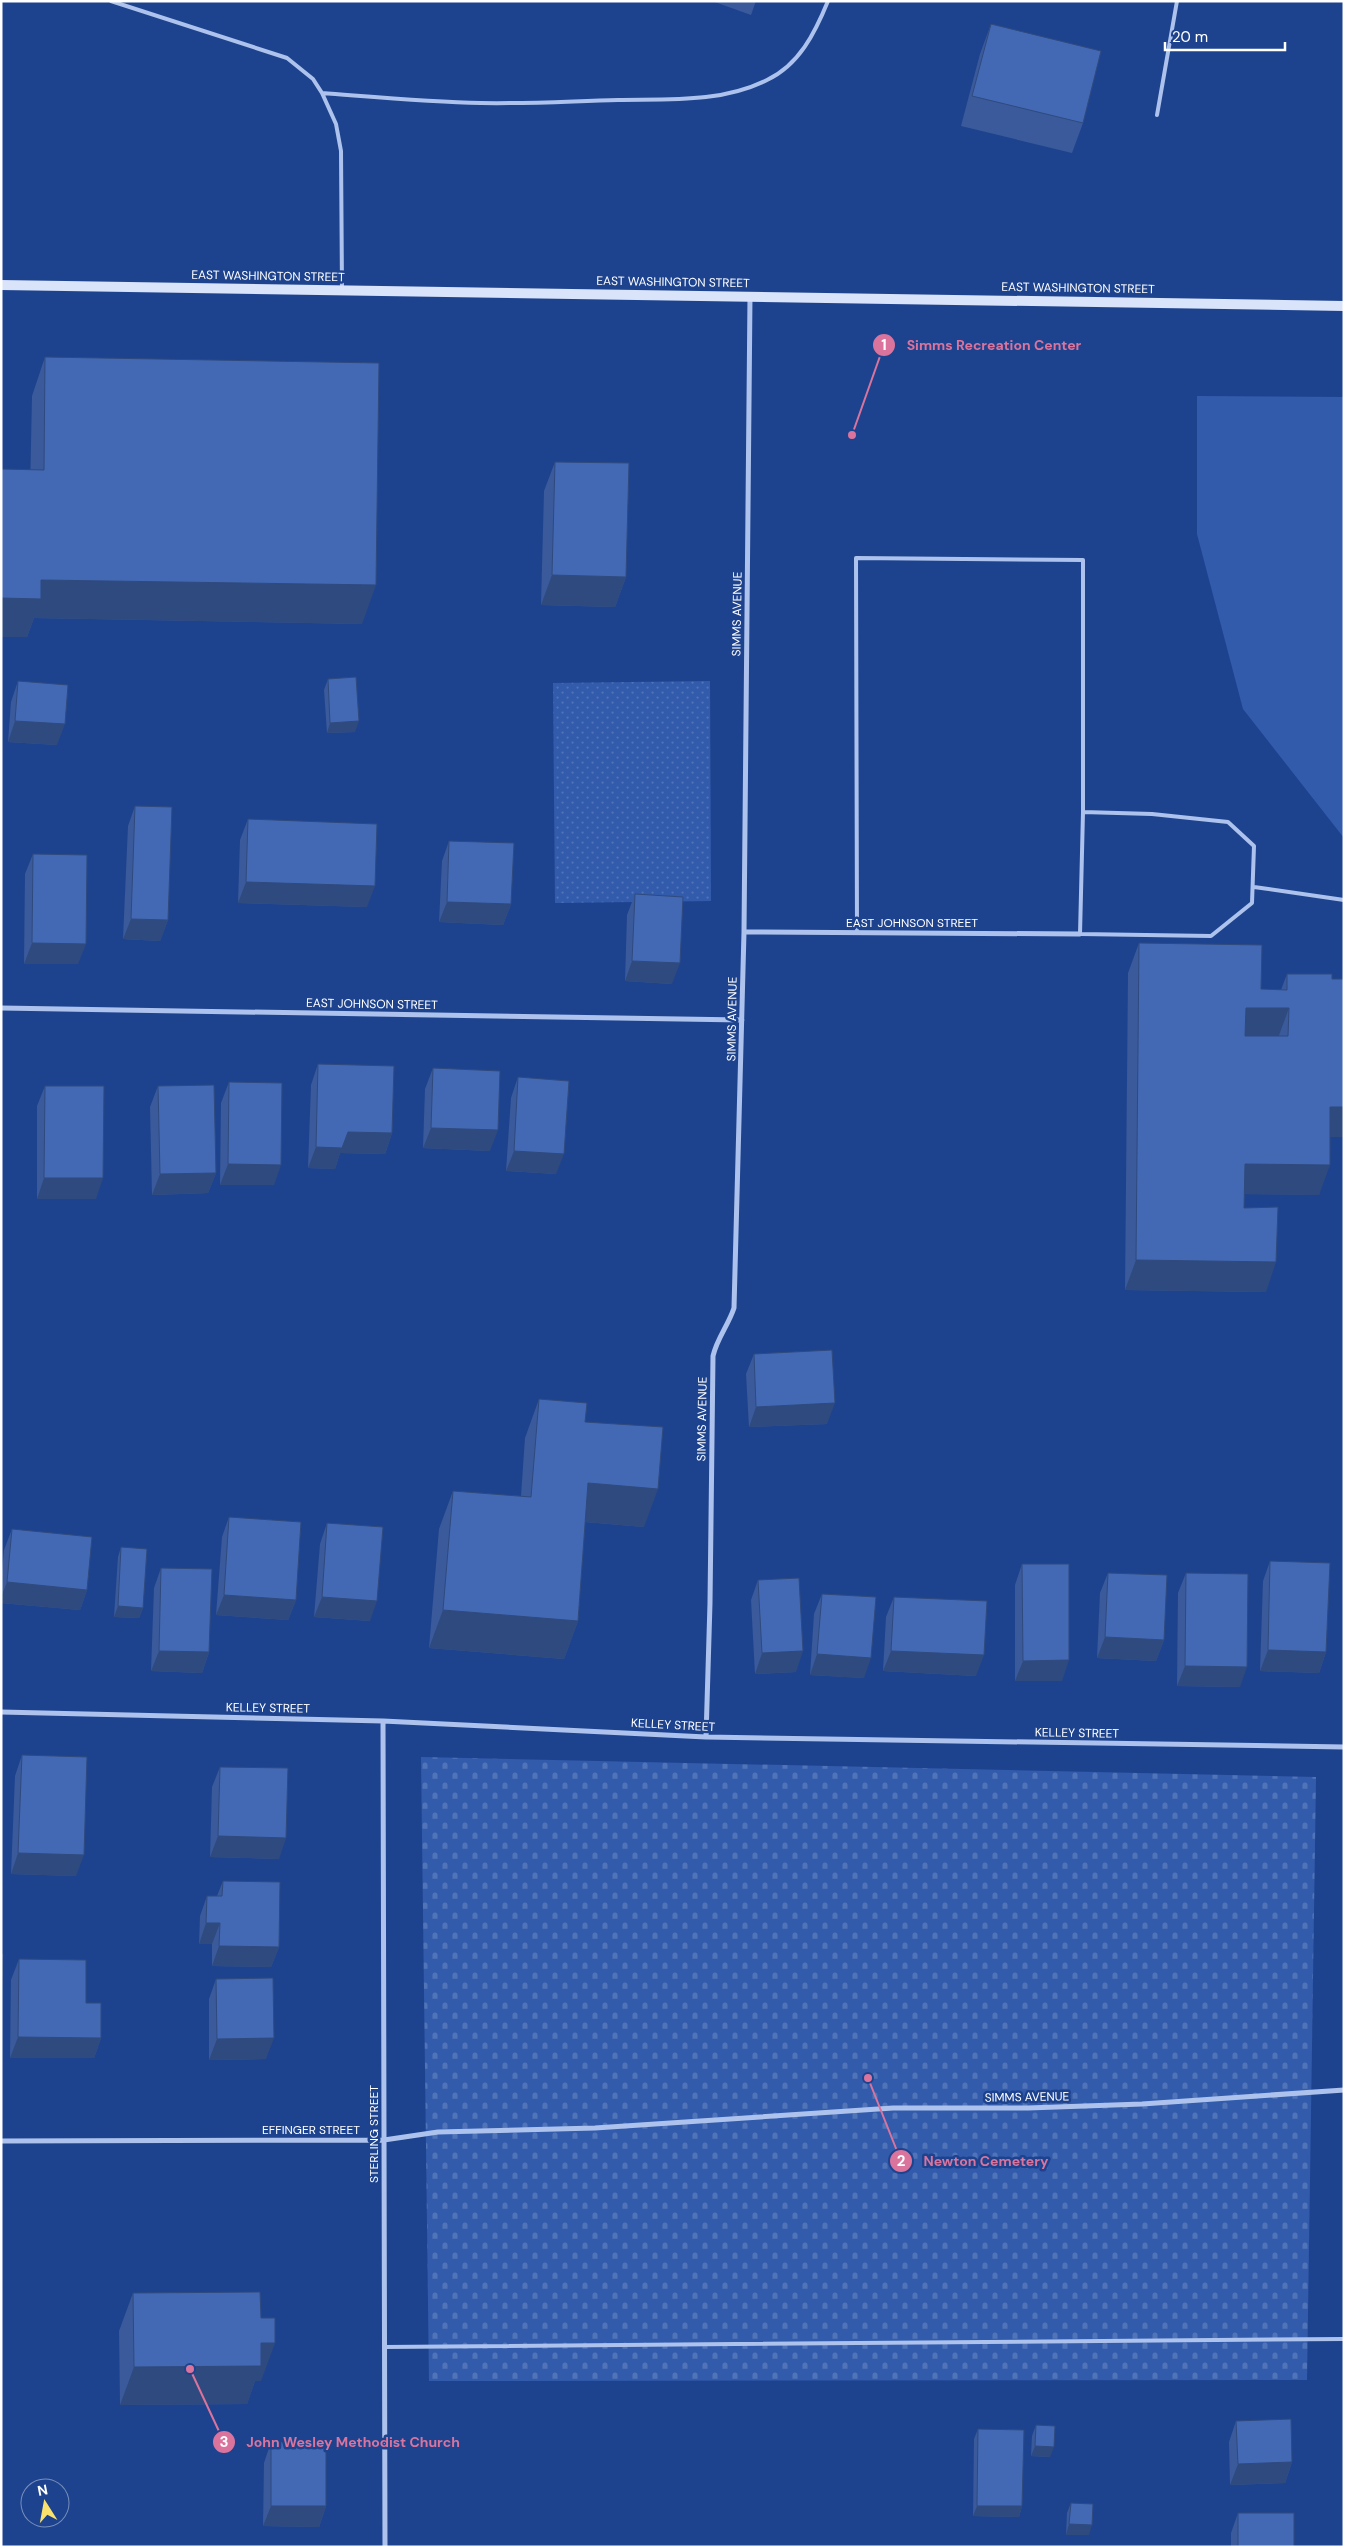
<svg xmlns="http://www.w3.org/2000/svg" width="1345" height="2548" viewBox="0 0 1345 2548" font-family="'DM Sans',sans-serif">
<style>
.grass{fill:#325bac}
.cemetery{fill:url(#cemetery-stones)}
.garden{fill:url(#garden-dots)}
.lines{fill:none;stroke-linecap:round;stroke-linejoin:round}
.lane{stroke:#adc3ed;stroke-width:4}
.street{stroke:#adc3ed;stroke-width:5}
.secondary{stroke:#d9e3f9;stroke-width:10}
.wall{fill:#3a5a9b}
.shaded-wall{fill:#2f4a7e}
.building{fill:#4369b4;stroke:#2f4a7e;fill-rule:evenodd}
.labels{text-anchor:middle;stroke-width:5;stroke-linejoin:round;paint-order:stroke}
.street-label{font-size:12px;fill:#fff;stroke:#1e438e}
.leader{fill:none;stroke:#da749d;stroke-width:2}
.callout-dot{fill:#da749d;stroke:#1e438e;stroke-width:2}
.mark-label{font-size:15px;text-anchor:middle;font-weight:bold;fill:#fff}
.callout-label{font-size:14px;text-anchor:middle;font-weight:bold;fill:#da749d;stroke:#1e438e;stroke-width:5;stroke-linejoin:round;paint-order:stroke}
</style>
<defs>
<pattern id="cemetery-stones" width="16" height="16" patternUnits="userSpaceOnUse" patternTransform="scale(1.25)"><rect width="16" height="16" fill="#325bac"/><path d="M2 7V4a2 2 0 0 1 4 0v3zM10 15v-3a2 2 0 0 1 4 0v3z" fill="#5174b8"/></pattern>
<pattern id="garden-dots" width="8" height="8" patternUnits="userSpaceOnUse" patternTransform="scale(1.25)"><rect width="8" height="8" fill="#325bac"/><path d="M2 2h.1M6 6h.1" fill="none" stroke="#5174b8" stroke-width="1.8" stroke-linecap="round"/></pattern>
</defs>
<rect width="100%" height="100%" fill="#1e438e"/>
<path class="grass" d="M 1197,396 L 1344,397 L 1344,838 L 1243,709 L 1197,534 Z"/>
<path class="cemetery" d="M 421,1757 L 1316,1777 L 1307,2380 L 429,2381 Z"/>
<path class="garden" d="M 710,681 L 711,901 L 555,903 L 553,683 Z"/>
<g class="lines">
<path class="lane" d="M 111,1 L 287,58 L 313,79 L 322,93 C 375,97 428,102 481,103 C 527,104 573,101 618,100 C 668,99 721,103 767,80 C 799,65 815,33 828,1
M 322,93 L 336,124 L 341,151 L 342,290
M 1157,115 L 1177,1
M 1254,887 L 1344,900
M 857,932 L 856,558 L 1083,560 L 1083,812 L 1080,934 L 1211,936 L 1252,903 L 1254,846 L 1228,822 L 1152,814 L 1083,812
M 384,2347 L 1344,2339"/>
<path class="street" d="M 744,932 L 1080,934
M 1,1008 L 742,1020
M 1,1712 L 383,1721 L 706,1737 L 1344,1747
M 383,1721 L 385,2547
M 706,1737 L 710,1603 L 713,1356 C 717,1338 728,1326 734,1308 L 744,932 L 750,296
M 1,2141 L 384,2140 L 438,2132 L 595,2128 L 893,2108 L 1028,2108 L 1142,2104 L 1344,2090"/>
<path class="secondary" d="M 1,285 L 1344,306"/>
</g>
<path class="wall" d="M 712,1 L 756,1 L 751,15 Z
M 991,24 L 1083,123 L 1072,153 L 961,126 L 980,54 Z
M 45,357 L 362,624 L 34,618 L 27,637 L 32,396 Z
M 555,462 L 626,577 L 615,607 L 541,605 L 544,491 Z
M 328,679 L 355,732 L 327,733 L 324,690 Z
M 18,681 L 57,745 L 8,742 L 11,702 Z
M 135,806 L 168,920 L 160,941 L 123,939 L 128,826 Z
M 248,819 L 367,907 L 238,903 L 240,840 Z
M 449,841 L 511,904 L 503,925 L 439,922 L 442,861 Z
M 33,854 L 78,964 L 24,964 L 25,874 Z
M 635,894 L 672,984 L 625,981 L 627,915 Z
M 1139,943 L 1261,989 L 1281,990 L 1287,974 L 1332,979 L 1344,979 L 1344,1137 L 1330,1137 L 1319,1195 L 1244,1194 L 1244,1208 L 1266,1292 L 1125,1290 L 1128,973 Z
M 318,1064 L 392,1133 L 385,1154 L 340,1153 L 335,1169 L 308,1168 L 311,1085 Z
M 433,1068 L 490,1151 L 423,1148 L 425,1089 Z
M 518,1077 L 556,1174 L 506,1171 L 511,1098 Z
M 229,1082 L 274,1185 L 220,1185 L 221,1103 Z
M 45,1086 L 96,1199 L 37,1199 L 37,1106 Z
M 158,1086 L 216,1173 L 208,1193 L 152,1195 L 150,1107 Z
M 754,1354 L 827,1424 L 749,1427 L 746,1374 Z
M 539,1399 L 585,1422 L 644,1527 L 585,1522 L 578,1621 L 564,1659 L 429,1648 L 439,1529 L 453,1491 L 521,1496 L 525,1438 Z
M 229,1517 L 296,1600 L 288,1620 L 216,1615 L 222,1537 Z
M 327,1523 L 370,1621 L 314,1617 L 320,1544 Z
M 12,1529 L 87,1590 L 80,1610 L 1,1603 L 1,1581 L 4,1550 Z
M 121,1547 L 143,1608 L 139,1618 L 114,1617 L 118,1557 Z
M 1270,1561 L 1326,1652 L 1319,1673 L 1260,1671 L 1263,1581 Z
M 1022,1564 L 1062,1681 L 1015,1681 L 1015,1585 Z
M 161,1568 L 209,1652 L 202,1673 L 151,1671 L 154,1588 Z
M 1108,1573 L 1164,1640 L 1156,1661 L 1097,1658 L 1100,1593 Z
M 1186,1573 L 1240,1687 L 1177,1686 L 1178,1593 Z
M 758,1580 L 796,1672 L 755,1674 L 751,1600 Z
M 822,1594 L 864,1678 L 810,1675 L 814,1614 Z
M 894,1597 L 976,1676 L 883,1671 L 886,1617 Z
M 22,1755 L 76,1876 L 11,1874 L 15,1776 Z
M 220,1767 L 279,1859 L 210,1857 L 212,1787 Z
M 223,1881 L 279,1947 L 271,1967 L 212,1966 L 212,1944 L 199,1944 L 200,1916 L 207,1896 L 217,1896 Z
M 19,1959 L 86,2003 L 101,2038 L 94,2058 L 10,2058 L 11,1980 Z
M 216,1979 L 266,2059 L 209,2060 L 209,1999 Z
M 133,2293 L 261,2381 L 255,2381 L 247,2404 L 120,2405 L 119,2331 Z
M 1236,2421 L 1292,2462 L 1285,2483 L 1230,2485 L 1229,2442 Z
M 1036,2425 L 1050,2457 L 1031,2456 L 1032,2436 Z
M 978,2429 L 1022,2506 L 1019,2517 L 973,2516 L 974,2439 Z
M 271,2442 L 326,2506 L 319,2527 L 263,2526 L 264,2463 Z
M 1071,2503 L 1089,2535 L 1066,2535 L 1067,2513 Z
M 1238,2513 L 1294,2547 L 1231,2547 L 1231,2533 Z"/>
<path class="shaded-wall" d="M 552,575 L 626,577 L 615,607 L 541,605 Z
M 41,580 L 376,585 L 362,624 L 34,618 L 27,637 L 1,637 L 1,598 Z
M 15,721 L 65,724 L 57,745 L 8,742 Z
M 359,721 L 355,732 L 327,733 L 330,723 Z
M 246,882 L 375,886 L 367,907 L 238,903 Z
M 447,902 L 511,904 L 503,925 L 439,922 Z
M 131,919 L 168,920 L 160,941 L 123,939 Z
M 32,943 L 86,944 L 78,964 L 24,964 Z
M 632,961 L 680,963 L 672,984 L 625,981 Z
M 1246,1008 L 1289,1008 L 1278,1038 L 1235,1038 Z
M 1330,1107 L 1344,1107 L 1344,1137 L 1319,1137 Z
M 431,1128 L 498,1130 L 490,1151 L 423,1148 Z
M 348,1132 L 392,1133 L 385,1154 L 340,1153 L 335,1169 L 308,1168 L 316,1147 Z
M 514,1151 L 564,1154 L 556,1174 L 506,1171 Z
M 228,1164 L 281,1165 L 274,1185 L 220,1185 Z
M 1245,1164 L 1330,1165 L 1319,1195 L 1234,1194 Z
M 216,1173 L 208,1193 L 152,1195 L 160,1174 Z
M 44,1178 L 103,1178 L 96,1199 L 37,1199 Z
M 1136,1260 L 1276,1262 L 1266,1292 L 1125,1290 Z
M 835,1403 L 827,1424 L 749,1427 L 756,1407 Z
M 588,1483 L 658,1489 L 644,1527 L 574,1521 Z
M 7,1582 L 87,1590 L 80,1610 L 1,1603 L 1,1597 Z
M 224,1595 L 296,1600 L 288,1620 L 216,1615 Z
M 322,1597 L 377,1601 L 370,1621 L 314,1617 Z
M 118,1606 L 143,1608 L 139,1618 L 114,1617 Z
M 443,1610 L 578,1621 L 564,1659 L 429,1648 Z
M 1105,1637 L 1164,1640 L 1156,1661 L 1097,1658 Z
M 1268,1650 L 1326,1652 L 1319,1673 L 1260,1671 Z
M 159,1651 L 209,1652 L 202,1673 L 151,1671 Z
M 803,1651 L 796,1672 L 755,1674 L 762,1653 Z
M 891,1651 L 984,1655 L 976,1676 L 883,1671 Z
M 817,1654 L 871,1658 L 864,1678 L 810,1675 Z
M 1069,1660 L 1062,1681 L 1015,1681 L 1023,1661 Z
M 1185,1666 L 1247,1667 L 1240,1687 L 1177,1686 Z
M 218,1836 L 286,1838 L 279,1859 L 210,1857 Z
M 18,1853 L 84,1855 L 76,1876 L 11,1874 Z
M 206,1923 L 220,1923 L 212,1944 L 199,1944 Z
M 219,1946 L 279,1947 L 271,1967 L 212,1966 Z
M 18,2037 L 101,2038 L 94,2058 L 10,2058 Z
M 274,2038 L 266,2059 L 209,2060 L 217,2039 Z
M 261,2343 L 275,2343 L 261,2381 L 255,2381 L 247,2404 L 120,2405 L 134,2367 Z
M 1035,2446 L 1054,2447 L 1050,2457 L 1031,2456 Z
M 1292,2462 L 1285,2483 L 1230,2485 L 1238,2464 Z
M 271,2506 L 326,2506 L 319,2527 L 263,2526 Z
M 977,2506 L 1022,2506 L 1019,2517 L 973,2516 Z
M 1069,2524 L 1092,2525 L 1089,2535 L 1066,2535 Z"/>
<path class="building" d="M 991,24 L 1101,51 L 1083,123 L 972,96 Z
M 45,357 L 379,363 L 376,585 L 41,580 L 41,599 L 1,598 L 1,469 L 44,470 Z
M 555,462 L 629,463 L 626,577 L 552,575 Z
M 356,677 L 359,721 L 330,723 L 328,679 Z
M 18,681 L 68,685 L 65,724 L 15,721 Z
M 135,806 L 172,807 L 168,920 L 131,919 Z
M 248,819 L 377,824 L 375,886 L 246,882 Z
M 449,841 L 514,843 L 511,904 L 447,902 Z
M 33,854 L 87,855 L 86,944 L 32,943 Z
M 635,894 L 683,897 L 680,963 L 632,961 Z
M 1139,943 L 1262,945 L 1261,989 L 1287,990 L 1287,974 L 1332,974 L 1332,979 L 1344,979 L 1344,1107 L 1330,1107 L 1330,1165 L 1245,1164 L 1244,1208 L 1278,1207 L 1276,1262 L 1136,1260 ZM 1246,1008 L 1289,1008 L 1288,1036 L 1245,1036 Z
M 318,1064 L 394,1066 L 392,1133 L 348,1132 L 342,1148 L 316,1147 Z
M 433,1068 L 500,1071 L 498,1130 L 431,1128 Z
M 518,1077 L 569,1081 L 564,1154 L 514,1151 Z
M 229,1082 L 282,1083 L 281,1165 L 228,1164 Z
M 214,1085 L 216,1173 L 160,1174 L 158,1086 Z
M 45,1086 L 104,1086 L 103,1178 L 44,1178 Z
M 832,1350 L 835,1403 L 756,1407 L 754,1354 Z
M 539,1399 L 587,1403 L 585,1422 L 663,1427 L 658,1489 L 588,1483 L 578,1621 L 443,1610 L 453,1491 L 531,1497 Z
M 229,1517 L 301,1522 L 296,1600 L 224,1595 Z
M 327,1523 L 383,1527 L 377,1601 L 322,1597 Z
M 12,1529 L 92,1537 L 87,1590 L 7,1582 Z
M 121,1547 L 147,1549 L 143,1608 L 118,1606 Z
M 1270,1561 L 1330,1563 L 1326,1652 L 1268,1650 Z
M 1022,1564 L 1069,1564 L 1069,1660 L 1023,1661 Z
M 161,1568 L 212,1569 L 209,1652 L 159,1651 Z
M 1108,1573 L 1167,1575 L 1164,1640 L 1105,1637 Z
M 1186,1573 L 1248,1574 L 1247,1667 L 1185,1666 Z
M 799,1578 L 803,1651 L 762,1653 L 758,1580 Z
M 822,1594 L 876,1597 L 871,1658 L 817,1654 Z
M 894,1597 L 987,1601 L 984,1655 L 891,1651 Z
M 22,1755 L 87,1757 L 84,1855 L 18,1853 Z
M 220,1767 L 288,1768 L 286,1838 L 218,1836 Z
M 223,1881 L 280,1882 L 279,1947 L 219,1946 L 220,1923 L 206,1923 L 207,1896 L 222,1896 Z
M 1,1954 L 3,1954 L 1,2002 Z
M 19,1959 L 86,1960 L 86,2003 L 101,2003 L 101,2038 L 18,2037 Z
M 273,1978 L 274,2038 L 217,2039 L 216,1979 Z
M 260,2292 L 261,2318 L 275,2318 L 275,2343 L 261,2343 L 261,2366 L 134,2367 L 133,2293 Z
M 1291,2419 L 1292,2462 L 1238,2464 L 1236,2421 Z
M 1036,2425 L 1055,2426 L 1054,2447 L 1035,2446 Z
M 978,2429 L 1024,2430 L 1022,2506 L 977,2506 Z
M 271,2442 L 326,2442 L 326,2506 L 271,2506 Z
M 1071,2503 L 1093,2504 L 1092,2525 L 1069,2524 Z
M 1238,2513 L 1294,2513 L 1294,2547 L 1238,2547 Z"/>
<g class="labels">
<g class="street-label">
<text transform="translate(268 276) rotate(1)" y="4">EAST WASHINGTON STREET</text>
<text transform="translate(673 282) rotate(1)" y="4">EAST WASHINGTON STREET</text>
<text transform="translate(1078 288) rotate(1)" y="4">EAST WASHINGTON STREET</text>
<text transform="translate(737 614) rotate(-89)" y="4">SIMMS AVENUE</text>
<text x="912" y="927">EAST JOHNSON STREET</text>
<text transform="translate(372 1004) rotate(1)" y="4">EAST JOHNSON STREET</text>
<text transform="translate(732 1019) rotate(-89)" y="4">SIMMS AVENUE</text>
<text transform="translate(702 1419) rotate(-89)" y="4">SIMMS AVENUE</text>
<text transform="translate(268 1708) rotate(1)" y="4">KELLEY STREET</text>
<text transform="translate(673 1725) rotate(3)" y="4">KELLEY STREET</text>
<text transform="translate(1077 1733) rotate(1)" y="4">KELLEY STREET</text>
<text transform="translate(1027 2097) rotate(-1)" y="4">SIMMS AVENUE</text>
<text x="311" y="2134">EFFINGER STREET</text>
<text transform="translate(374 2134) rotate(-90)" y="4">STERLING STREET</text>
</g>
</g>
<path class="leader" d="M852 435L884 345M868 2078L901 2161M190 2369L224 2442"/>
<g class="callout-dot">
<circle cx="852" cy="435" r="5"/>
<circle cx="868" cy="2078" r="5"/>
<circle cx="190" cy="2369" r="5"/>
<circle cx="884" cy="345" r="12"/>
<circle cx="901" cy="2161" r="12"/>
<circle cx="224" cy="2442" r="12"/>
</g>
<g class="mark-label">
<text x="884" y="350">1</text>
<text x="901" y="2166">2</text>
<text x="224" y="2447">3</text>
</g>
<g class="callout-label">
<text x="994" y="350">Simms Recreation Center</text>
<text x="986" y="2166">Newton Cemetery</text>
<text x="353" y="2447">John Wesley Methodist Church</text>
</g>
<rect width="1345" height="2548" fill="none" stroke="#ffffff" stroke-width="5"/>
<g transform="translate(45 2503) rotate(349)"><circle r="24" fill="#1e438e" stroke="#788ebb"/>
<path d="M0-4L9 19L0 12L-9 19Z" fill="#fbe26c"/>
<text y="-8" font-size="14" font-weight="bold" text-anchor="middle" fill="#ffffff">N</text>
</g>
<path d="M1165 42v8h120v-8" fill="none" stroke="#ffffff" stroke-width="2.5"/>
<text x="1172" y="42" font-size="15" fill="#ffffff" stroke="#1e438e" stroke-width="4" paint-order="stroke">20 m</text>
</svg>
